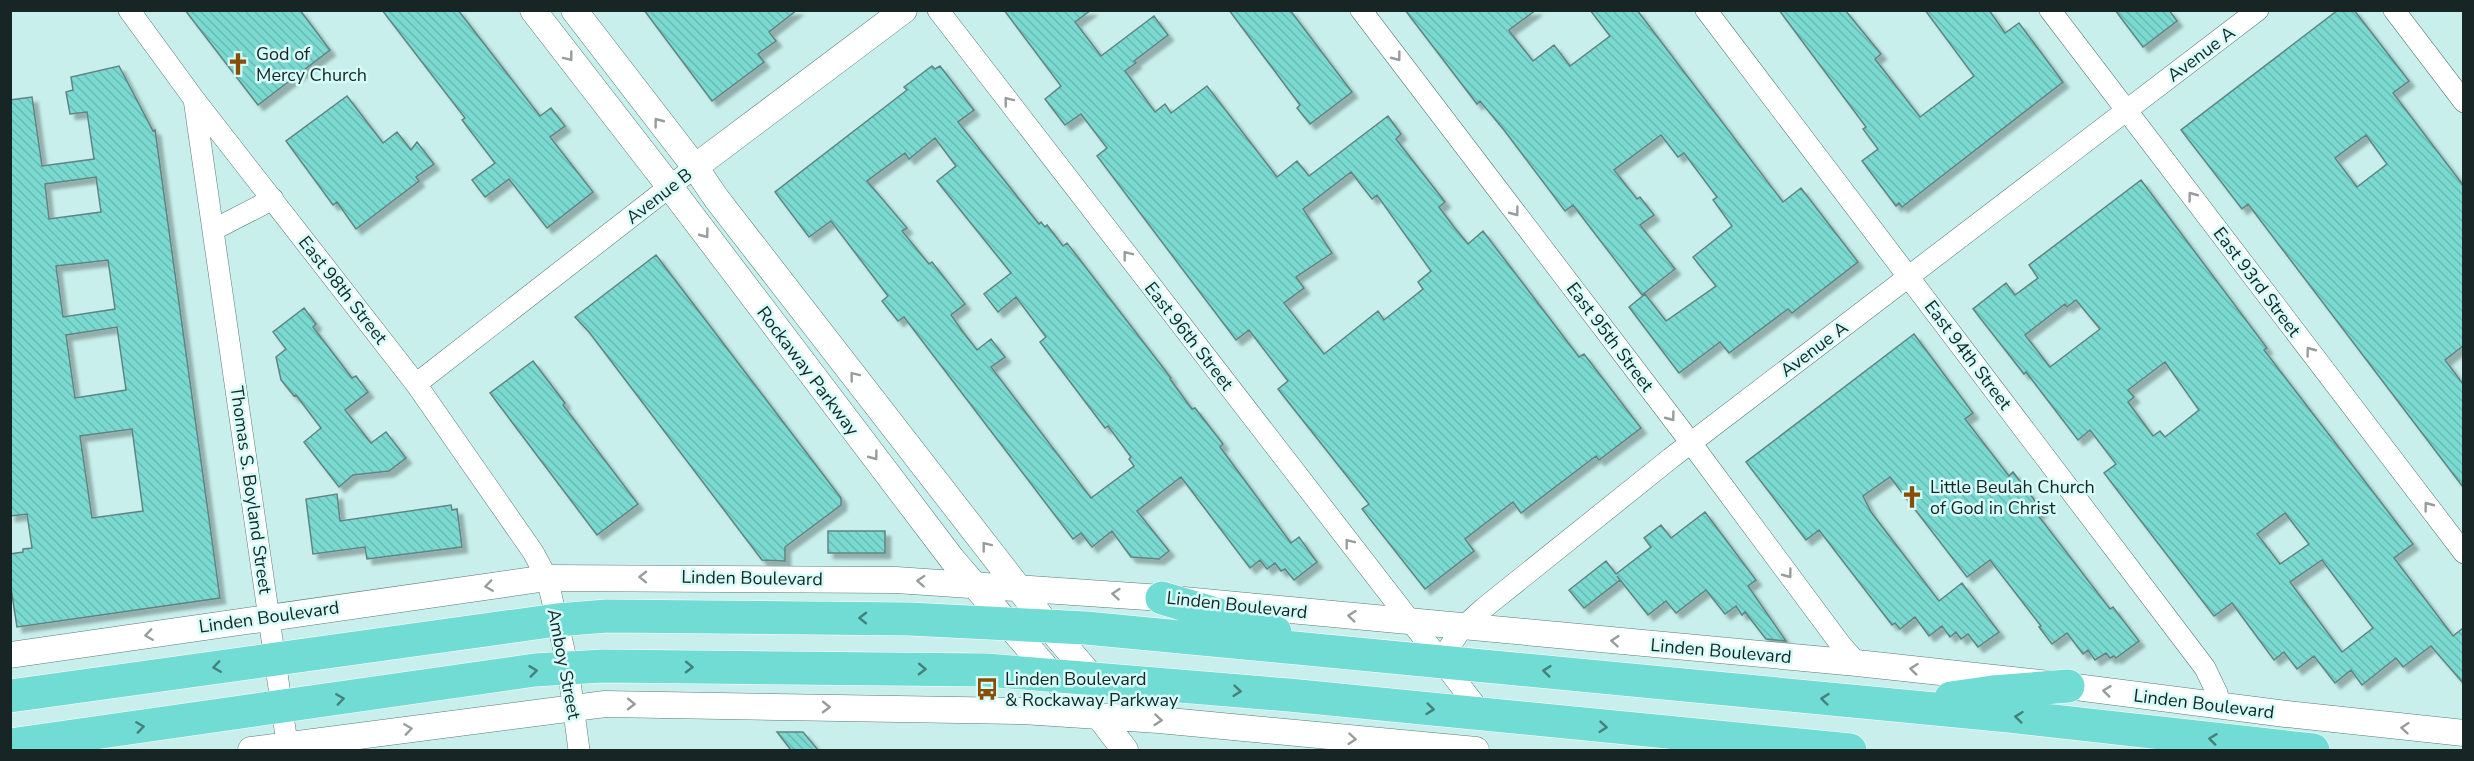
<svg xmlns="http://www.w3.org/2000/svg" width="2474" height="761" viewBox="0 0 2474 761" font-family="'Nunito Sans',sans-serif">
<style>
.building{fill:url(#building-back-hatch);stroke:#618481;stroke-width:1.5;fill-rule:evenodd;filter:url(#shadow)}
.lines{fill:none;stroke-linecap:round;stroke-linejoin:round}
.minor-casing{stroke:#597c79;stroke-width:22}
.tertiary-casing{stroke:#597c79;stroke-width:27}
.trunk-casing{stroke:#fff;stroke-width:34}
.minor{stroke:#fff;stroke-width:21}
.tertiary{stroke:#fff;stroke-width:26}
.trunk{stroke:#70dcd4;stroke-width:33}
.oneway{stroke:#979d9c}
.oneway2{stroke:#44817c}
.labels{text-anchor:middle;stroke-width:5;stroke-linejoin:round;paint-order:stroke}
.poi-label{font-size:18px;fill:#172624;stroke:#d5fcf8;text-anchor:start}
.street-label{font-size:18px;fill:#172624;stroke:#d5fcf8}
</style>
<defs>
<pattern id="building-back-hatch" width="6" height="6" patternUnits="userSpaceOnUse" patternTransform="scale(1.5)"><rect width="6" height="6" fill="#7adad2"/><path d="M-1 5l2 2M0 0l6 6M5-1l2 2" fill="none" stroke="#69bbb4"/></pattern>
<filter id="shadow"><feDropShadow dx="5.5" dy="5.5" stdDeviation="1.5" flood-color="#0004"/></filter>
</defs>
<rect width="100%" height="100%" fill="#c8efeb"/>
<path class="building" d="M 185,10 L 300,10 L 330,50 L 258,105 Z
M 382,10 L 458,10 L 540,116 L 551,108 L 565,126 L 550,137 L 593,192 L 547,228 L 509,179 L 485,197 L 472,180 L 495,163 L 462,120 L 465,118 Z
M 644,10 L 797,10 L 769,32 L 776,41 L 758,54 L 764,62 L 712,101 Z
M 1004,10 L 1091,10 L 1075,22 L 1101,56 L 1154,16 L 1168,35 L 1134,61 L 1136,63 L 1125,71 L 1155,112 L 1165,104 L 1171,113 L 1207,86 L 1277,177 L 1297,161 L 1309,176 L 1388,116 L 1401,134 L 1396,139 L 1445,202 L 1439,207 L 1454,227 L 1468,244 L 1483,231 L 1579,357 L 1584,354 L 1641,428 L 1599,460 L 1596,456 L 1521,513 L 1513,502 L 1465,539 L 1474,551 L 1425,589 L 1362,509 L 1369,504 L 1278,389 L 1288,381 L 1249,330 L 1236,340 L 1097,156 L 1107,148 L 1081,114 L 1065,125 L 1045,99 L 1061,86 ZM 1351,172 L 1372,199 L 1377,195 L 1431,271 L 1418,282 L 1423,289 L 1384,320 L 1378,311 L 1324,354 L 1284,303 L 1304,288 L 1296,277 L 1332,253 L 1303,209 Z
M 1229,10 L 1290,10 L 1352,92 L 1310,124 L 1297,108 L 1300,105 Z
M 1405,10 L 1536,10 L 1509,30 L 1510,32 L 1533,61 L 1554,45 L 1570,66 L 1610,36 L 1590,10 L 1637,10 L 1783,202 L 1801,188 L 1858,262 L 1792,313 L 1788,309 L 1729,353 L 1720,342 L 1679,373 L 1629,307 L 1645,294 L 1666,321 L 1716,286 L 1693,257 L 1732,226 L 1713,200 L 1717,197 L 1684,153 L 1678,157 L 1661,135 L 1614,170 L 1637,199 L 1640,197 L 1654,215 L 1640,225 L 1675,269 L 1642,295 L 1573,205 L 1565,211 L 1504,130 L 1480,101 L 1477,104 Z
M 1779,10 L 1845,10 L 1881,54 L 1875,59 L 1920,117 L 1974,76 L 1925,10 L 1989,10 L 2005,33 L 2019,23 L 2063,82 L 1902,207 L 1899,203 L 1896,206 L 1862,161 L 1878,149 L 1863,129 L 1866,127 Z
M 2115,10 L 2169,10 L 2177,21 L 2143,47 Z
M 2338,10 L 2354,10 L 2409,81 L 2393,93 L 2463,185 L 2463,346 L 2445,360 L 2463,384 L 2463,487 L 2248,204 L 2242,209 L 2181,130 ZM 2366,135 L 2387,164 L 2357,187 L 2335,158 Z
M 119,66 L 153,131 L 155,130 L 220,598 L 17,627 L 10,582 L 10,554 L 23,552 L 23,549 L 32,548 L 27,514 L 10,516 L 10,100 L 32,97 L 42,166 L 94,159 L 87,112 L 70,114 L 66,92 L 73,90 L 71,77 ZM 96,177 L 101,212 L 49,219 L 45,184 ZM 108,260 L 115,309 L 63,317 L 56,266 ZM 117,327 L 126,390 L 75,398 L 66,335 ZM 132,429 L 143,511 L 92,518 L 80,436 Z
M 932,66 L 935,69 L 940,66 L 974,110 L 958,122 L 1039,224 L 1041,222 L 1045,227 L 1047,225 L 1063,246 L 1067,243 L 1171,378 L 1170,379 L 1192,409 L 1195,408 L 1223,444 L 1220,447 L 1291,543 L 1299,537 L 1317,562 L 1294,580 L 1285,569 L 1281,571 L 1275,563 L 1267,569 L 1260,560 L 1250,568 L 1181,477 L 1137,511 L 1169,551 L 1159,559 L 1131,557 L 1112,531 L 1092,547 L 1081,533 L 1073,539 L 904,317 L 898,321 L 882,301 L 888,296 L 831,221 L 809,237 L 775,192 L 907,90 L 904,87 ZM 935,138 L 956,166 L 937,181 L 1011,273 L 984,294 L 998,312 L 1016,297 L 1046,337 L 1040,342 L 1105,428 L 1108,426 L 1131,457 L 1129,459 L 1134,466 L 1091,498 L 991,367 L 1005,357 L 991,339 L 977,350 L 963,332 L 951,315 L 965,304 L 932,262 L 929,264 L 902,231 L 907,228 L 867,181 L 905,153 L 909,159 Z
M 347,96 L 383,143 L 397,132 L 411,150 L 417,142 L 434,164 L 416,177 L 419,181 L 356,229 L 337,202 L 333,205 L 286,141 Z
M 2141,180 L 2267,348 L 2264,350 L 2413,544 L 2394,558 L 2453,636 L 2463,628 L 2463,683 L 2431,646 L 2403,667 L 2396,658 L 2362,685 L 2351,670 L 2335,683 L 2314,656 L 2297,669 L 2284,652 L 2274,660 L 2232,603 L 2214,616 L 2104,473 L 2116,464 L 2090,430 L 2078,440 L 2026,372 L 2024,374 L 1973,309 L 2006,283 L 2015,295 L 2038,278 L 2029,265 ZM 2076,300 L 2100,329 L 2050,367 L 2025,335 L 2065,304 L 2067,307 ZM 2165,362 L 2199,410 L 2165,437 L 2160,431 L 2153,436 L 2128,402 L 2134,397 L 2128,390 ZM 2285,513 L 2309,544 L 2280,564 L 2257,534 ZM 2322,560 L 2373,628 L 2342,652 L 2290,582 Z
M 656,255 L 841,498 L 841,505 L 785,547 L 785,561 L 762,560 L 589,332 L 575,317 Z
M 304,308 L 316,324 L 313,327 L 352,378 L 356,376 L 368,392 L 345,410 L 371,443 L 386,432 L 406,458 L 389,471 L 353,475 L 339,487 L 304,442 L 321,428 L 296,395 L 294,396 L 281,380 L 276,357 L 286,349 L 273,332 Z
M 1914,334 L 1973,413 L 1965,419 L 2009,476 L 2013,472 L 2042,510 L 2037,514 L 2110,609 L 2113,607 L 2139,641 L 2116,658 L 2114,656 L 2110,658 L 2106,653 L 2095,660 L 2088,650 L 2083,654 L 2067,633 L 2052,644 L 2039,627 L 2041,626 L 1990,560 L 1967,577 L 1890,477 L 1863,496 L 1871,512 L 1939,601 L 1962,583 L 1999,632 L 1978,647 L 1968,634 L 1961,639 L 1956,632 L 1950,637 L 1942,626 L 1929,636 L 1915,617 L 1900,629 L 1895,623 L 1892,625 L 1819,530 L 1806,540 L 1746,462 Z
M 533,361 L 565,403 L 563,405 L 638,504 L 597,535 L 490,393 Z
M 337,494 L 340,521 L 451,505 L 452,510 L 457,509 L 462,547 L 367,559 L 365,547 L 313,554 L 306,499 Z
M 1705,512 L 1756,580 L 1748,586 L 1786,641 L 1766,639 L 1745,612 L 1742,615 L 1736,606 L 1725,614 L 1706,590 L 1676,613 L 1666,601 L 1648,615 L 1617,576 L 1620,580 L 1584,608 L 1569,590 L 1606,561 L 1616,574 L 1651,547 L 1644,538 L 1661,525 L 1671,538 Z
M 828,531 L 885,531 L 885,553 L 828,553 Z
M 777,732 L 803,732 L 818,750 L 791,750 Z"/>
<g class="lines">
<g class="minor-casing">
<path id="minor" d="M 129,10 L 194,99 L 416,384 L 533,552 L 547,578 L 568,667 L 579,750
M 938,10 L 1483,715
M 1361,10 L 1691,443 L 1841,645 L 1857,663
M 1706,10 L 2205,668 L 2217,693 L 2220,706
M 2050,10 L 2464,553
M 2394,10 L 2464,102
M 194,99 L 288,750
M 213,230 L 273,199
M 416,384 L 695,167
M 1440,661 L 1462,628 L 1484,608 L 1671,458 L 2258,10"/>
</g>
<g class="tertiary-casing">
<path id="tertiary" d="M 533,10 L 670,187 L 952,559 L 1071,697 L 1099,716 L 1125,750
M 574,10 L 695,167 L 716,198 L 1048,626 L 1095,681 L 1096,689
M 695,167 L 904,10
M 10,655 L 547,578 L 896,580 L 1162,598 L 1857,663 L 2068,686 L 2286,714 L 2464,733
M 251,750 L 605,704 L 1023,711 L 1159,720 L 1476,750"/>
</g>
<g class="trunk-casing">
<path id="trunk" d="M 1162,598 L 1275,632
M 10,696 L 557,620 L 607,616 L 909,619 L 1086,628 L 2009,716 L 2313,750
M 1951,698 L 1993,692 L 2068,686
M 10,745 L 535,670 L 603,666 L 986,670 L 1289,695 L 1850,750"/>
</g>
<use href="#minor" class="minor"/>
<use href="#tertiary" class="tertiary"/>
<use href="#trunk" class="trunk"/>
</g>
<defs><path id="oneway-chevron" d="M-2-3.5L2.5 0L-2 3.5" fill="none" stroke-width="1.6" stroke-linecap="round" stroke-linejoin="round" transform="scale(1.5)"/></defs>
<g class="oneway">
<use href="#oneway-chevron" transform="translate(569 57) rotate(52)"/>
<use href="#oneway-chevron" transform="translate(1397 57) rotate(53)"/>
<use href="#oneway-chevron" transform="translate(1008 101) rotate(-128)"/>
<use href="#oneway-chevron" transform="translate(658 122) rotate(-127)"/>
<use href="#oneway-chevron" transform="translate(2192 196) rotate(-127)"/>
<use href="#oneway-chevron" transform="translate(1515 212) rotate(53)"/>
<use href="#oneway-chevron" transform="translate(705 234) rotate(53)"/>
<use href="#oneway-chevron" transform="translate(1127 255) rotate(-128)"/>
<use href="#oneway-chevron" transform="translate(2310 351) rotate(-127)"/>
<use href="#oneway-chevron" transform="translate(854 376) rotate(-128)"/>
<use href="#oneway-chevron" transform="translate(1671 417) rotate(53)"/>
<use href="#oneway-chevron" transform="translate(874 456) rotate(53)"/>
<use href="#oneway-chevron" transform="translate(2428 506) rotate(-127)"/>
<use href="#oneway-chevron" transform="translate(1349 543) rotate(-128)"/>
<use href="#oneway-chevron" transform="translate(986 546) rotate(-128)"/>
<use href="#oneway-chevron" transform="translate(1788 574) rotate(53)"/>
<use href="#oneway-chevron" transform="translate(643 577) rotate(-179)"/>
<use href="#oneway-chevron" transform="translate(921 581) rotate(-177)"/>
<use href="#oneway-chevron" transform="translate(489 586) rotate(172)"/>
<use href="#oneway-chevron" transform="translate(1116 594) rotate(-175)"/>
<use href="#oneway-chevron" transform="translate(1352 616) rotate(-174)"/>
<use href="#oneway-chevron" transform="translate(149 635) rotate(172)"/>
<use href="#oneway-chevron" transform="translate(1615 641) rotate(-175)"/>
<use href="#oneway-chevron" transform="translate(1914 669) rotate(-174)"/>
<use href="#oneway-chevron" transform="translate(2107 691) rotate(-173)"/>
<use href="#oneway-chevron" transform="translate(631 704) rotate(1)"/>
<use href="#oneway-chevron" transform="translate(826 707) rotate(1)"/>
<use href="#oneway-chevron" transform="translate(1158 720) rotate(5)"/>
<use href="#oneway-chevron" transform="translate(2405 728) rotate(-175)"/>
<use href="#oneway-chevron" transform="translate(408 729) rotate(-8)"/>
<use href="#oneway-chevron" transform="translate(1352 739) rotate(5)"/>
</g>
<g class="oneway2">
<use href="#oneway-chevron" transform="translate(863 618) rotate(-179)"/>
<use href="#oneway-chevron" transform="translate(217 667) rotate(172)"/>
<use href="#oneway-chevron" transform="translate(689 667) rotate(1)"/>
<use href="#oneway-chevron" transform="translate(922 669) rotate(1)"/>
<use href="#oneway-chevron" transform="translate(533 671) rotate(-7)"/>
<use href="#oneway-chevron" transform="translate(1547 671) rotate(-174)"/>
<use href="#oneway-chevron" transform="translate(1237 691) rotate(5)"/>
<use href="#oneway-chevron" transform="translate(340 699) rotate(-8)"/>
<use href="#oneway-chevron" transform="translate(1825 699) rotate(-174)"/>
<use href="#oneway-chevron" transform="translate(1430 709) rotate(6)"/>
<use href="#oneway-chevron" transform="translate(2019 717) rotate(-174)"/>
<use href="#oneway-chevron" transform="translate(140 727) rotate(-8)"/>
<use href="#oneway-chevron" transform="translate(1603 727) rotate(5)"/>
<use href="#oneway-chevron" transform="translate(2213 739) rotate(-173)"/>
</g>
<defs>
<g id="church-bare" transform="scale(1.8)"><path d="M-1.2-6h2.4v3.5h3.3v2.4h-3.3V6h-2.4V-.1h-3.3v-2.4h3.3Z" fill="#884e05" stroke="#d5fcf8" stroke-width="2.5" paint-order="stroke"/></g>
<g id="bus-bare" transform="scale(1.8)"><path d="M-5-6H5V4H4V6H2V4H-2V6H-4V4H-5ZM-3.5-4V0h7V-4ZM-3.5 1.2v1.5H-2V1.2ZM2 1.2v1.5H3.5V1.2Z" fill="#884e05" stroke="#d5fcf8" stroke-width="2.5" paint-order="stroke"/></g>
</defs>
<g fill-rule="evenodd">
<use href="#church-bare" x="238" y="64"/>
<use href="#church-bare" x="1912" y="497"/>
<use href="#bus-bare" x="987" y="689"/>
</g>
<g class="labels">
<g class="poi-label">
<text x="256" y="60">God of<tspan x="256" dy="21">Mercy Church</tspan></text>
<text x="1930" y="493">Little Beulah Church<tspan x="1930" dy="21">of God in Christ</tspan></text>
<text x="1005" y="685">Linden Boulevard<tspan x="1005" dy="21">&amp; Rockaway Parkway</tspan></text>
</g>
<g class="street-label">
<text transform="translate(2201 54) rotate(-37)" y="6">Avenue A</text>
<text transform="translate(659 196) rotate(-38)" y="6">Avenue B</text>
<text transform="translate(2257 282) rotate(53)" y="6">East 93rd Street</text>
<text transform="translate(343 290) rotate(52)" y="6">East 98th Street</text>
<text transform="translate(1189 336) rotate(52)" y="6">East 96th Street</text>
<text transform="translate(1610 337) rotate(53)" y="6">East 95th Street</text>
<text transform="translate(1814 349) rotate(-37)" y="6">Avenue A</text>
<text transform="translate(1968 355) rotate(53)" y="6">East 94th Street</text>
<text transform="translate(808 371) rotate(53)" y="6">Rockaway Parkway</text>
<text transform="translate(251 490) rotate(82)" y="6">Thomas S. Boyland Street</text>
<text transform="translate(752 578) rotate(1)" y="6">Linden Boulevard</text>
<text transform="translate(1237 605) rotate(6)" y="6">Linden Boulevard</text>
<text transform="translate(269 617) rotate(-8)" y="6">Linden Boulevard</text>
<text transform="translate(1721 651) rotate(5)" y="6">Linden Boulevard</text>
<text transform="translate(564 664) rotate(79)" y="6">Amboy Street</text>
<text transform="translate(2204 704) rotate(7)" y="6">Linden Boulevard</text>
</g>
</g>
<rect width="2474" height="761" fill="none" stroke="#172624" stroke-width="24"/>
</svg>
